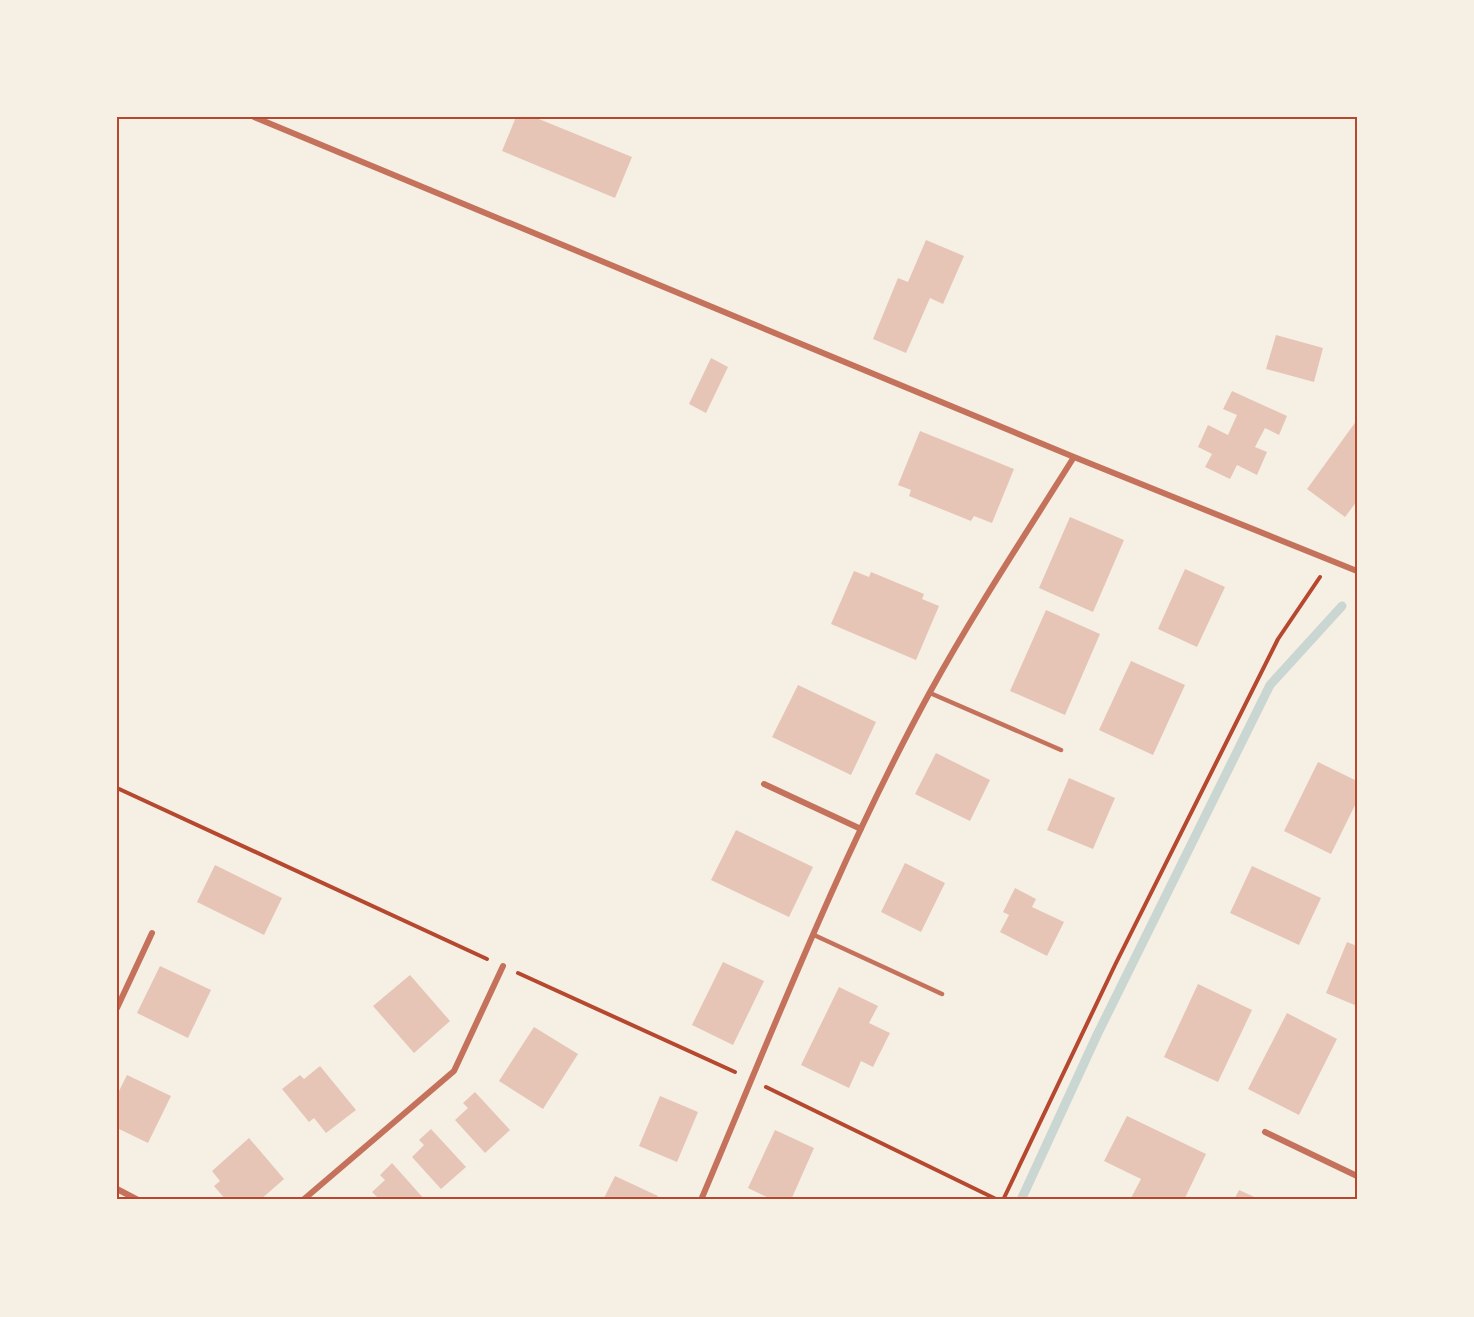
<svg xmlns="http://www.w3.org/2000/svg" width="1474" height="1317" viewBox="0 0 1474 1317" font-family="'Varela Round',sans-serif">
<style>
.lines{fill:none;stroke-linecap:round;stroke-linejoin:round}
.stream{stroke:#c9d6d2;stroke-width:9}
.building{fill:#e6c5b7}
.path{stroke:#b5482f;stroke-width:4}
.service{stroke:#c5725c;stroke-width:4.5}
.minor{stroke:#c5725c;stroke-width:6}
.neatline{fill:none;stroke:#b5482f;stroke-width:2}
</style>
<rect width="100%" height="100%" fill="#f6efe4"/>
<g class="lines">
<path class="stream" d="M 1021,1200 L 1097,1035 L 1270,685 L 1342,606"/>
</g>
<path class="building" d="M 516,117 L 534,117 L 632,157 L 615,198 L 502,151 Z
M 926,240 L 964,256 L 943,304 L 930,298 L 906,353 L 873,339 L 898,278 L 908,282 Z
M 1276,335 L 1323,348 L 1314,382 L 1266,369 Z
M 711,358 L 728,367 L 706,413 L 689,404 Z
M 1232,391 L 1287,416 L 1279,435 L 1265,428 L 1255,447 L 1267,452 L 1257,475 L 1237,465 L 1230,479 L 1205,467 L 1212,454 L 1198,447 L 1208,425 L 1228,435 L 1237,415 L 1223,409 Z
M 1357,420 L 1357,501 L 1345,517 L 1307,489 Z
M 920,431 L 1014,469 L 992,523 L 974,516 L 971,521 L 909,496 L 911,490 L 898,485 Z
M 1070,517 L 1124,540 L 1093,612 L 1039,588 Z
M 1185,569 L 1225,587 L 1197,647 L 1158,629 Z
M 854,571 L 869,577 L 871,572 L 924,594 L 922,599 L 939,606 L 916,660 L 831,624 Z
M 1046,610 L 1100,634 L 1065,715 L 1010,691 Z
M 1131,661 L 1185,685 L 1153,755 L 1099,730 Z
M 798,685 L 876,722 L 851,775 L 772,737 Z
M 936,753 L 990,780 L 970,821 L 915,794 Z
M 1318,762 L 1357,781 L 1357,801 L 1331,854 L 1284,831 Z
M 1069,778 L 1115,798 L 1093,849 L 1047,830 Z
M 736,830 L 813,867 L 789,917 L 711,880 Z
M 905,863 L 945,883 L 921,932 L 881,912 Z
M 215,865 L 282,898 L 264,935 L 197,902 Z
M 1252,866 L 1321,898 L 1299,945 L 1230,913 Z
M 1015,888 L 1036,899 L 1032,907 L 1064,922 L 1047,956 L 1000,932 L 1009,915 L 1003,912 Z
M 1347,942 L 1357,946 L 1357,1006 L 1326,993 Z
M 723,962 L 764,981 L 733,1045 L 692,1025 Z
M 160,966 L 211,990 L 188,1038 L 137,1013 Z
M 410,975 L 450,1021 L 414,1053 L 373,1006 Z
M 1198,984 L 1252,1010 L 1218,1082 L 1164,1057 Z
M 839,987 L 878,1006 L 869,1023 L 890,1033 L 873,1067 L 861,1061 L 849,1088 L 801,1065 Z
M 1287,1013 L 1337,1039 L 1299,1115 L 1248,1089 Z
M 534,1027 L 578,1054 L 543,1109 L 499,1081 Z
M 320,1066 L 356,1110 L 326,1133 L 314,1118 L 309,1122 L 282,1089 L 300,1075 L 304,1079 Z
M 127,1075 L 171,1096 L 148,1143 L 117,1128 L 117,1095 Z
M 475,1092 L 510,1130 L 485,1153 L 455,1120 L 468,1108 L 463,1103 Z
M 660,1096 L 698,1112 L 677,1162 L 639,1146 Z
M 1127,1116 L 1206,1154 L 1184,1200 L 1130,1200 L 1141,1179 L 1104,1161 Z
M 431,1129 L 466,1167 L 441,1189 L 412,1157 L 424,1145 L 419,1140 Z
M 775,1130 L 814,1148 L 791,1200 L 773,1200 L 748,1188 Z
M 249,1138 L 284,1179 L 260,1200 L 226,1200 L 214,1186 L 220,1181 L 212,1171 Z
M 392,1163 L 425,1200 L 380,1200 L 372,1192 L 385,1180 L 380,1175 Z
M 615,1176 L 658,1196 L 656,1200 L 603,1200 Z
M 1239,1190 L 1261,1200 L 1234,1200 Z"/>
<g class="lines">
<path class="path" d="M 117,788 L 487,959
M 518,973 L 735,1072
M 766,1087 L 998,1200
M 1003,1200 L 1115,965 L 1278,639 L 1320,577"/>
<path class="service" d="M 930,693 L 1061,750
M 814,935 L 942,994"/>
<path class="minor" d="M 254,117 L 1074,457 L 1357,571
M 764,784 L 861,829
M 117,1008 L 152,933
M 1265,1132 L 1357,1176
M 117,1189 L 138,1200
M 303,1200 L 454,1071 L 503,966
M 701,1200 C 773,1030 841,855 930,692 C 974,612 1025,535 1074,457"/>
</g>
<rect width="1474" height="1317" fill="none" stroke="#f6efe4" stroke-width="237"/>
<rect x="118" y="118" width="1238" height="1080" class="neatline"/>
</svg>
